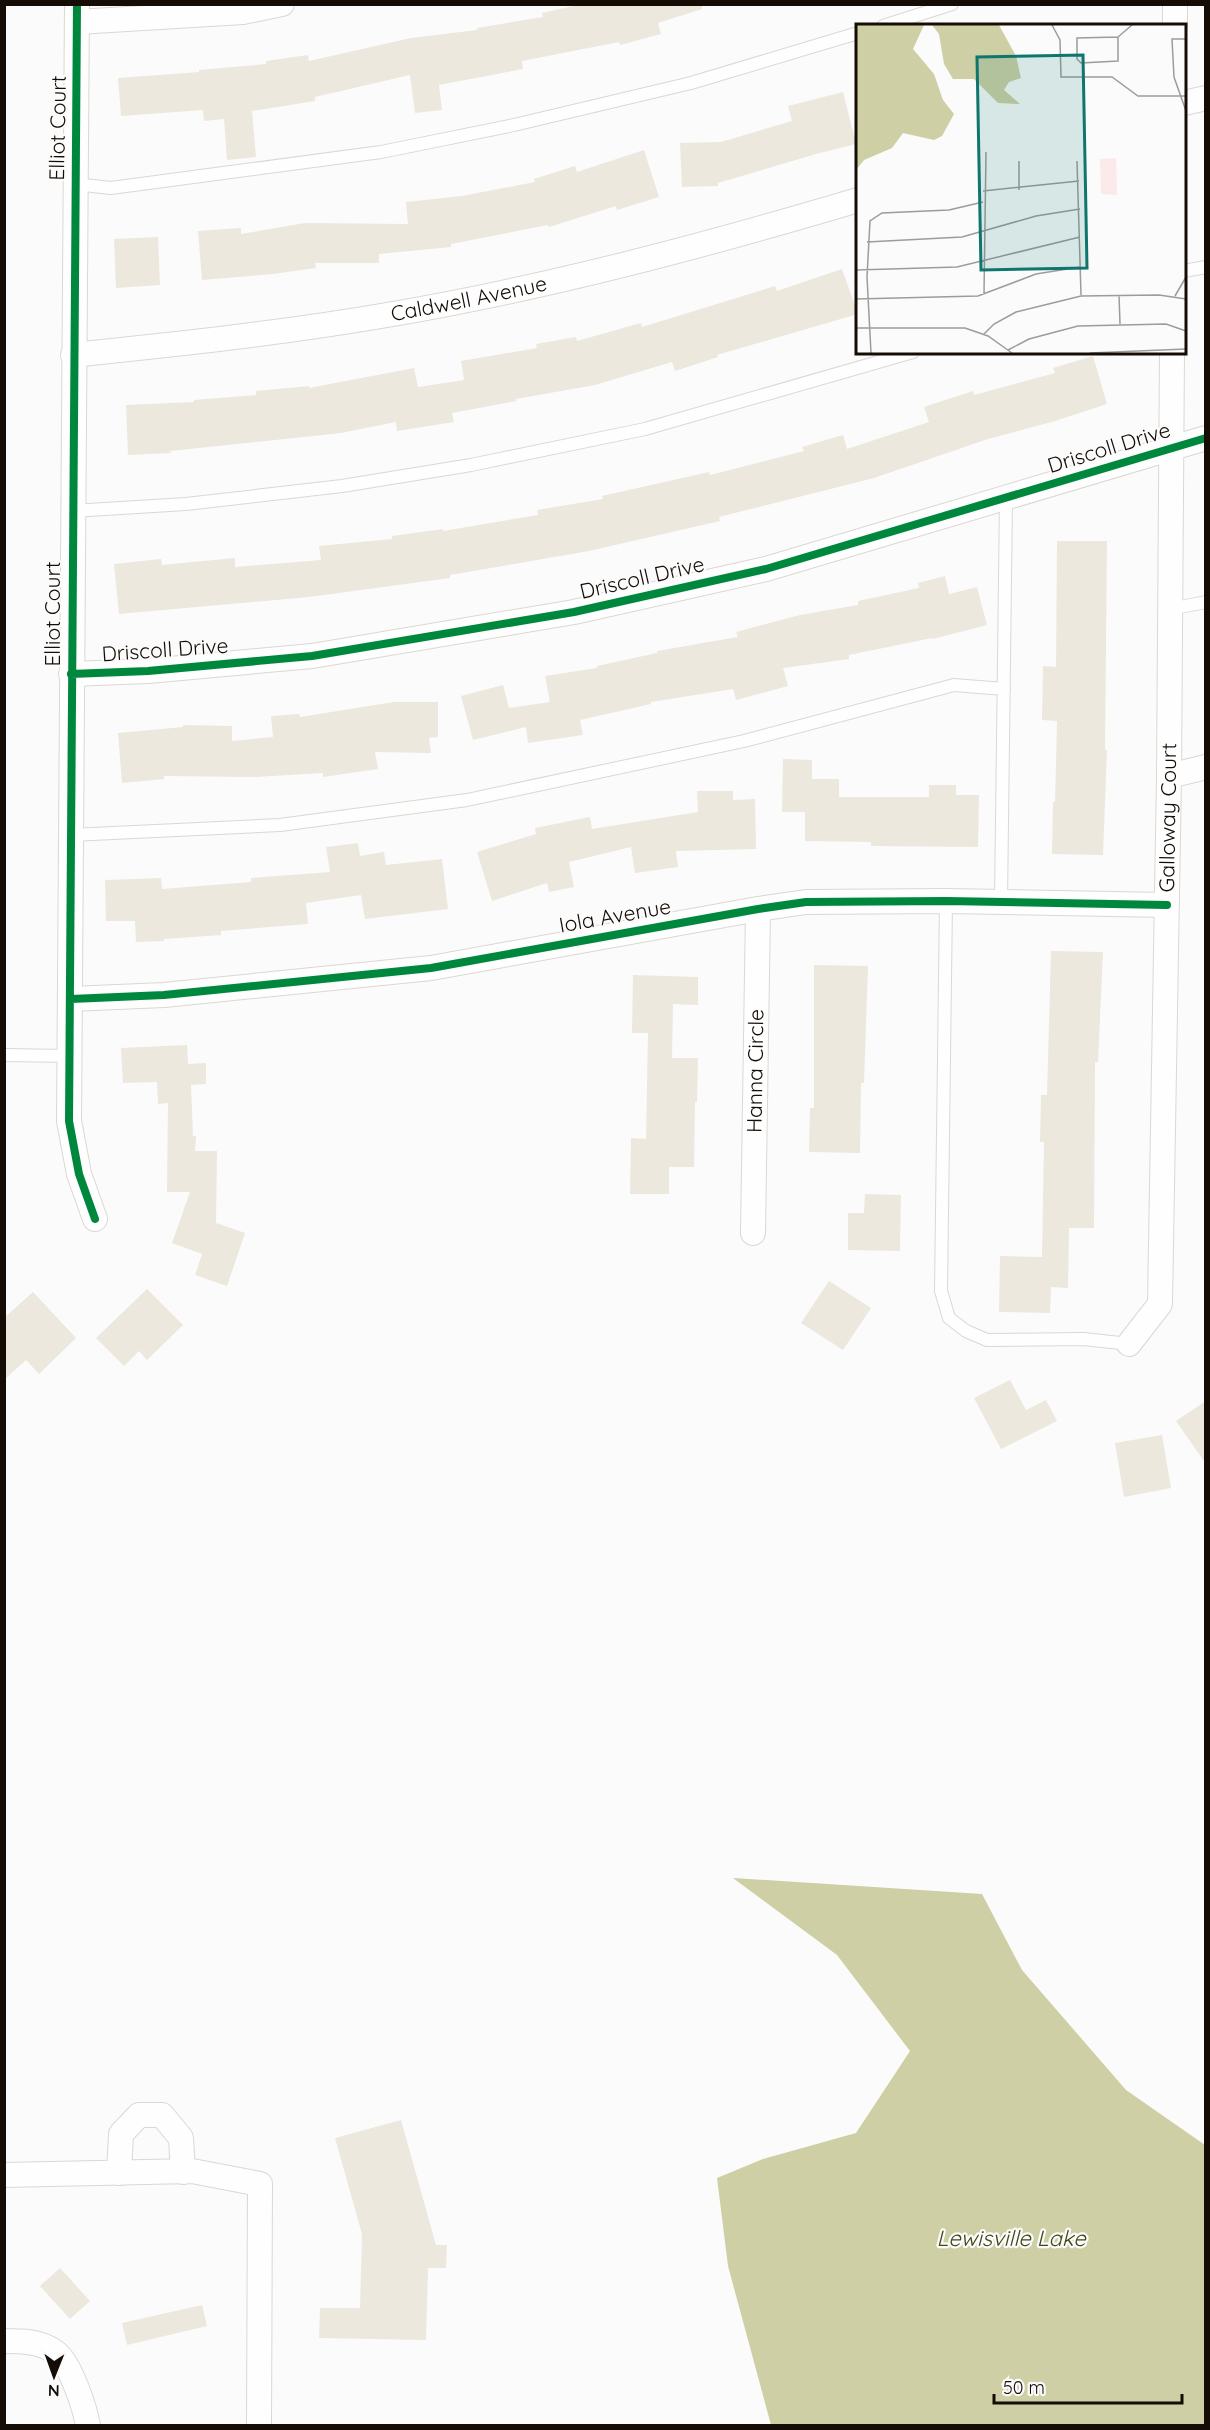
<svg xmlns="http://www.w3.org/2000/svg" width="1210" height="2430" viewBox="0 0 1210 2430" font-family="Quicksand,sans-serif">
<style>
.water{fill:#cecfa5}
.building{fill:#ede8dd}
.lines{fill:none;stroke-linecap:round;stroke-linejoin:round}
.lane-casing{stroke:#dcd7d2;stroke-width:14}
.street-casing{stroke:#dcd7d2;stroke-width:26}
.lane{stroke:#fefefe;stroke-width:12}
.street{stroke:#fefefe;stroke-width:24}
.cycleway-casing{stroke:#fbfbfb;stroke-width:11}
.cycleway{stroke:#00873e;stroke-width:8}
.labels{text-anchor:middle;stroke-width:4.5;stroke-linejoin:round;paint-order:stroke}
.street-label{font-size:21px;fill:#150c05;stroke:#fbfbfb}
.water-label{font-size:22px;font-style:italic;fill:#454618;stroke:#fbfbfb}
.inset-road{fill:none;stroke:#9f9b99;stroke-width:1.5}
.view{fill:#0f766e;fill-opacity:0.15;stroke:#0f766e;stroke-width:3}
.inset-edge{fill:none;stroke:#150c05;stroke-width:3}
</style>
<rect width="100%" height="100%" fill="#fbfbfb"/>
<path class="water" d="M 733,1878 L 982,1894 L 1022,1970 L 1126,2090 L 1205,2145 L 1205,2425 L 771,2425 L 728,2266 L 717,2178 L 763,2159 L 856,2133 L 910,2051 L 837,1955 Z"/>
<path class="building" d="M 582,4 L 702,4 L 702,9 L 658,23 L 661,34 L 620,45 L 619,42 L 522,61 L 523,69 L 439,85 L 442,110 L 415,113 L 410,75 L 315,97 L 315,101 L 252,111 L 256,157 L 227,160 L 224,119 L 204,121 L 203,110 L 121,116 L 118,78 L 199,72 L 199,70 L 266,64 L 266,61 L 308,55 L 309,61 L 411,38 L 477,30 L 477,28 L 543,17 L 542,13 Z
M 843,92 L 856,144 L 816,154 L 718,183 L 718,186 L 682,187 L 680,143 L 721,142 L 792,121 L 788,106 Z
M 644,150 L 659,197 L 617,210 L 616,206 L 549,227 L 548,225 L 451,244 L 451,247 L 379,254 L 379,263 L 315,263 L 316,268 L 273,274 L 202,280 L 198,231 L 241,228 L 241,234 L 305,223 L 408,224 L 406,202 L 462,196 L 535,182 L 534,179 L 575,166 L 577,172 Z
M 158,237 L 160,285 L 116,288 L 114,239 Z
M 842,269 L 858,314 L 717,355 L 718,357 L 675,371 L 672,362 L 595,385 L 516,399 L 516,401 L 452,413 L 454,422 L 397,431 L 396,422 L 341,433 L 170,451 L 171,453 L 128,455 L 126,405 L 194,402 L 194,400 L 256,395 L 256,391 L 309,386 L 309,388 L 414,368 L 418,387 L 464,380 L 461,361 L 537,348 L 536,344 L 576,337 L 577,341 L 641,323 L 642,327 L 775,286 L 777,291 Z
M 1093,356 L 1107,404 L 1055,421 L 988,439 L 874,478 L 719,517 L 720,521 L 589,551 L 450,575 L 450,578 L 309,597 L 119,614 L 114,564 L 161,559 L 162,565 L 235,558 L 235,567 L 321,560 L 319,546 L 392,539 L 392,536 L 443,529 L 443,531 L 538,515 L 537,510 L 603,499 L 602,496 L 709,472 L 710,475 L 804,451 L 802,447 L 843,435 L 847,449 L 929,422 L 924,407 L 973,391 L 974,395 L 1055,373 L 1053,368 Z
M 1057,541 L 1107,541 L 1105,750 L 1107,750 L 1103,855 L 1052,854 L 1053,802 L 1055,802 L 1057,721 L 1042,720 L 1043,666 L 1056,667 Z
M 945,576 L 949,594 L 977,587 L 987,625 L 933,639 L 932,638 L 849,655 L 849,659 L 783,668 L 788,686 L 736,700 L 733,689 L 651,702 L 651,704 L 580,720 L 583,735 L 528,743 L 526,727 L 473,740 L 461,696 L 503,685 L 509,708 L 550,702 L 545,676 L 597,668 L 597,666 L 657,653 L 657,651 L 738,637 L 736,632 L 800,615 L 858,605 L 858,601 L 919,588 L 918,583 Z
M 394,702 L 438,702 L 438,737 L 429,738 L 431,753 L 375,752 L 378,769 L 323,777 L 323,773 L 255,777 L 164,776 L 164,779 L 122,783 L 118,733 L 183,727 L 183,725 L 232,726 L 232,741 L 273,737 L 271,716 L 299,714 L 300,717 Z
M 783,759 L 812,760 L 812,779 L 839,779 L 839,797 L 929,797 L 929,785 L 956,785 L 956,795 L 979,795 L 978,847 L 871,846 L 871,842 L 805,841 L 805,812 L 782,812 Z
M 697,791 L 733,791 L 733,800 L 755,799 L 756,849 L 676,851 L 678,867 L 635,873 L 631,847 L 569,862 L 574,887 L 549,892 L 547,883 L 492,901 L 477,852 L 536,834 L 535,828 L 590,817 L 592,829 L 698,812 Z
M 358,843 L 360,856 L 384,852 L 386,865 L 442,859 L 448,909 L 365,919 L 361,895 L 306,903 L 308,924 L 221,931 L 221,935 L 164,939 L 164,941 L 136,942 L 135,921 L 106,921 L 105,880 L 161,878 L 162,889 L 251,882 L 251,878 L 330,872 L 326,847 Z
M 1051,951 L 1103,952 L 1098,1062 L 1095,1062 L 1094,1228 L 1069,1228 L 1068,1288 L 1051,1287 L 1050,1313 L 999,1312 L 1000,1256 L 1042,1257 L 1044,1142 L 1040,1142 L 1041,1095 L 1047,1095 Z
M 814,965 L 868,966 L 864,1083 L 861,1083 L 860,1153 L 809,1152 L 810,1108 L 814,1108 Z
M 633,975 L 698,977 L 698,1005 L 673,1004 L 672,1058 L 698,1058 L 697,1102 L 695,1102 L 694,1167 L 669,1167 L 669,1194 L 630,1194 L 631,1138 L 646,1139 L 648,1033 L 632,1033 Z
M 187,1045 L 188,1064 L 206,1063 L 206,1084 L 191,1085 L 193,1136 L 196,1136 L 195,1151 L 217,1151 L 216,1223 L 245,1233 L 227,1286 L 195,1275 L 202,1254 L 172,1243 L 190,1192 L 167,1192 L 168,1103 L 158,1104 L 157,1082 L 123,1083 L 121,1048 Z
M 865,1194 L 901,1195 L 900,1251 L 848,1250 L 848,1213 L 864,1213 Z
M 829,1281 L 871,1308 L 843,1350 L 801,1323 Z
M 147,1289 L 183,1325 L 147,1360 L 139,1351 L 124,1366 L 96,1338 Z
M 33,1292 L 76,1338 L 39,1374 L 26,1360 L 4,1380 L 4,1318 Z
M 1010,1380 L 1026,1410 L 1046,1400 L 1057,1421 L 1001,1449 L 974,1398 Z
M 1206,1401 L 1206,1464 L 1176,1421 Z
M 1162,1435 L 1171,1488 L 1124,1497 L 1115,1443 Z
M 401,2120 L 436,2245 L 447,2245 L 446,2268 L 428,2268 L 426,2340 L 319,2338 L 320,2308 L 360,2308 L 362,2234 L 335,2138 Z
M 60,2268 L 90,2301 L 70,2319 L 40,2286 Z
M 202,2305 L 207,2326 L 127,2345 L 122,2323 Z"/>
<g class="lines">
<g class="lane-casing">
<path id="lane" d="M 883,26 L 952,4
M 75,184 L 111,188 L 381,152 L 514,125 L 691,83 L 858,33
M 1184,271 L 1206,267
M 72,511 L 186,504 L 342,486 L 471,465 L 645,429 L 913,352
M 1170,609 L 1206,602
M 71,835 L 280,825 L 467,800 L 744,741 L 954,685 L 1004,689
M 946,901 L 941,1291 L 949,1318 L 966,1331 L 987,1340 L 1084,1339 L 1129,1344
M 1001,902 L 1006,498
M 4,1055 L 69,1056"/>
</g>
<g class="street-casing">
<g id="street">
<path d="M 77,4 L 69,1121 L 79,1174 L 95,1219"/>
<path d="M 77,22 L 243,12 L 282,4"/>
<path d="M 1175,26 L 1175,4"/>
<path d="M 1184,103 L 1206,98"/>
<path id="s1" d="M 73,355 C 178,344 283,333 387,315 C 546,288 703,246 858,200"/>
<path d="M 71,674 L 148,671 L 312,656 L 574,612 L 766,569 L 1206,438"/>
<path d="M 1169,776 L 1206,767"/>
<path d="M 71,999 L 164,995 L 431,968 L 758,909 L 806,902 L 946,901 L 1167,905"/>
<path id="s2" d="M 753,1233 L 758,909"/>
<path id="s3" d="M 1129,1344 L 1160,1304 L 1169,776 L 1172,352"/>
<path d="M 119,2173 L 121,2134 L 139,2115 L 162,2115 L 181,2138 L 183,2172"/>
<path d="M 4,2175 L 192,2171 L 260,2184 L 259,2426"/>
<path d="M 4,2341 C 22,2341 40,2341 55,2352 C 70,2362 85,2408 88,2426"/>
</g>
</g>
<use href="#lane" class="lane"/>
<use href="#street" class="street"/>
<g class="cycleway-casing">
<path id="cycleway" d="M 77,4 L 69,1121 L 79,1174 L 95,1219
M 71,674 L 148,671 L 312,656 L 574,612 L 766,569 L 1206,438
M 71,999 L 164,995 L 431,968 L 758,909 L 806,902 L 946,901 L 1167,905"/>
</g>
<use href="#cycleway" class="cycleway"/>
</g>
<g class="labels">
<g class="street-label">
<text transform="translate(58 128) rotate(-89)" y="7">Elliot Court</text>
<text dy="7" stroke="none"><textPath href="#s1" startOffset="400">Caldwell Avenue</textPath></text>
<text transform="translate(1109 448) rotate(-17)" y="7">Driscoll Drive</text>
<text transform="translate(642 578) rotate(-13)" y="7">Driscoll Drive</text>
<text transform="translate(53 614) rotate(-90)" y="7">Elliot Court</text>
<text transform="translate(165 650) rotate(-4)" y="7">Driscoll Drive</text>
<text dy="7" stroke="none"><textPath href="#s3" startOffset="537">Galloway Court</textPath></text>
<text transform="translate(615 916) rotate(-10)" y="7">Iola Avenue</text>
<text dy="7" stroke="none"><textPath href="#s2" startOffset="162">Hanna Circle</textPath></text>
</g>
<g class="water-label">
<text x="1011" y="2246">Lewisville Lake</text>
</g>
</g>
<g transform="translate(856 24)">
<rect width="330" height="330" fill="#fbfbfb"/>
<path d="M 260,134 L 261,171 L 245,170 L 244,135 Z" fill="#fbeae9"/>
<path d="M 0,1 L 68,1 L 57,25 L 78,50 L 87,76 L 98,90 L 86,112 L 78,116 L 47,109 L 36,124 L 8,136 L 0,146 ZM 76,1 L 143,1 L 160,32 L 165,54 L 153,58 L 148,66 L 164,80 L 142,79 L 118,55 L 97,55 L 88,40 L 83,10 Z" fill="#cecfa5"/>
<path class="inset-road" d="M 196,1 L 204,16 L 205,53 L 256,53 L 282,72 L 330,72M 262,13 L 262,37 L 225,39 L 221,35 L 221,14 ZM 262,13 L 276,1M 330,15 L 316,15 L 318,53 L 330,87M 163,137 L 163,166M 221,137 L 225,271M 127,167 L 223,157M 11,218 L 106,213 L 180,192 L 224,185M 0,246 L 101,243 L 224,213M 128,270 L 130,128M 263,271 L 264,300M 319,272 L 330,253M 0,275 L 122,272 L 180,250 L 224,243M 0,304 L 109,304 L 132,312 L 156,329M 128,310 L 138,300 L 160,288 L 225,272 L 303,271 L 330,275M 152,326 L 173,315 L 222,302 L 310,300 L 330,307M 15,329 L 11,253 L 14,197 L 26,189 L 93,186 L 127,178M 234,329 L 330,325"/>
<path class="view" d="M 227,31 L 231,244 L 125,246 L 121,33 Z"/>
<rect width="330" height="330" class="inset-edge"/>
</g>
<rect width="1210" height="2430" fill="none" stroke="#150c05" stroke-width="12"/>
<g transform="translate(54 2376) rotate(181)" stroke="#fbfbfb" stroke-width="4.5" paint-order="stroke">
<path d="M0-4.5L10 22L0 15L-10 22Z" fill="#150c05"/>
<text y="-9" font-size="16" font-weight="bold" text-anchor="middle" fill="#150c05">N</text>
</g>
<path d="M994 2394v9h188v-9" fill="none" stroke="#150c05" stroke-width="3"/>
<text x="1003" y="2394" font-size="18" fill="#150c05" stroke="#fbfbfb" stroke-width="4.5" paint-order="stroke">50 m</text>
</svg>
